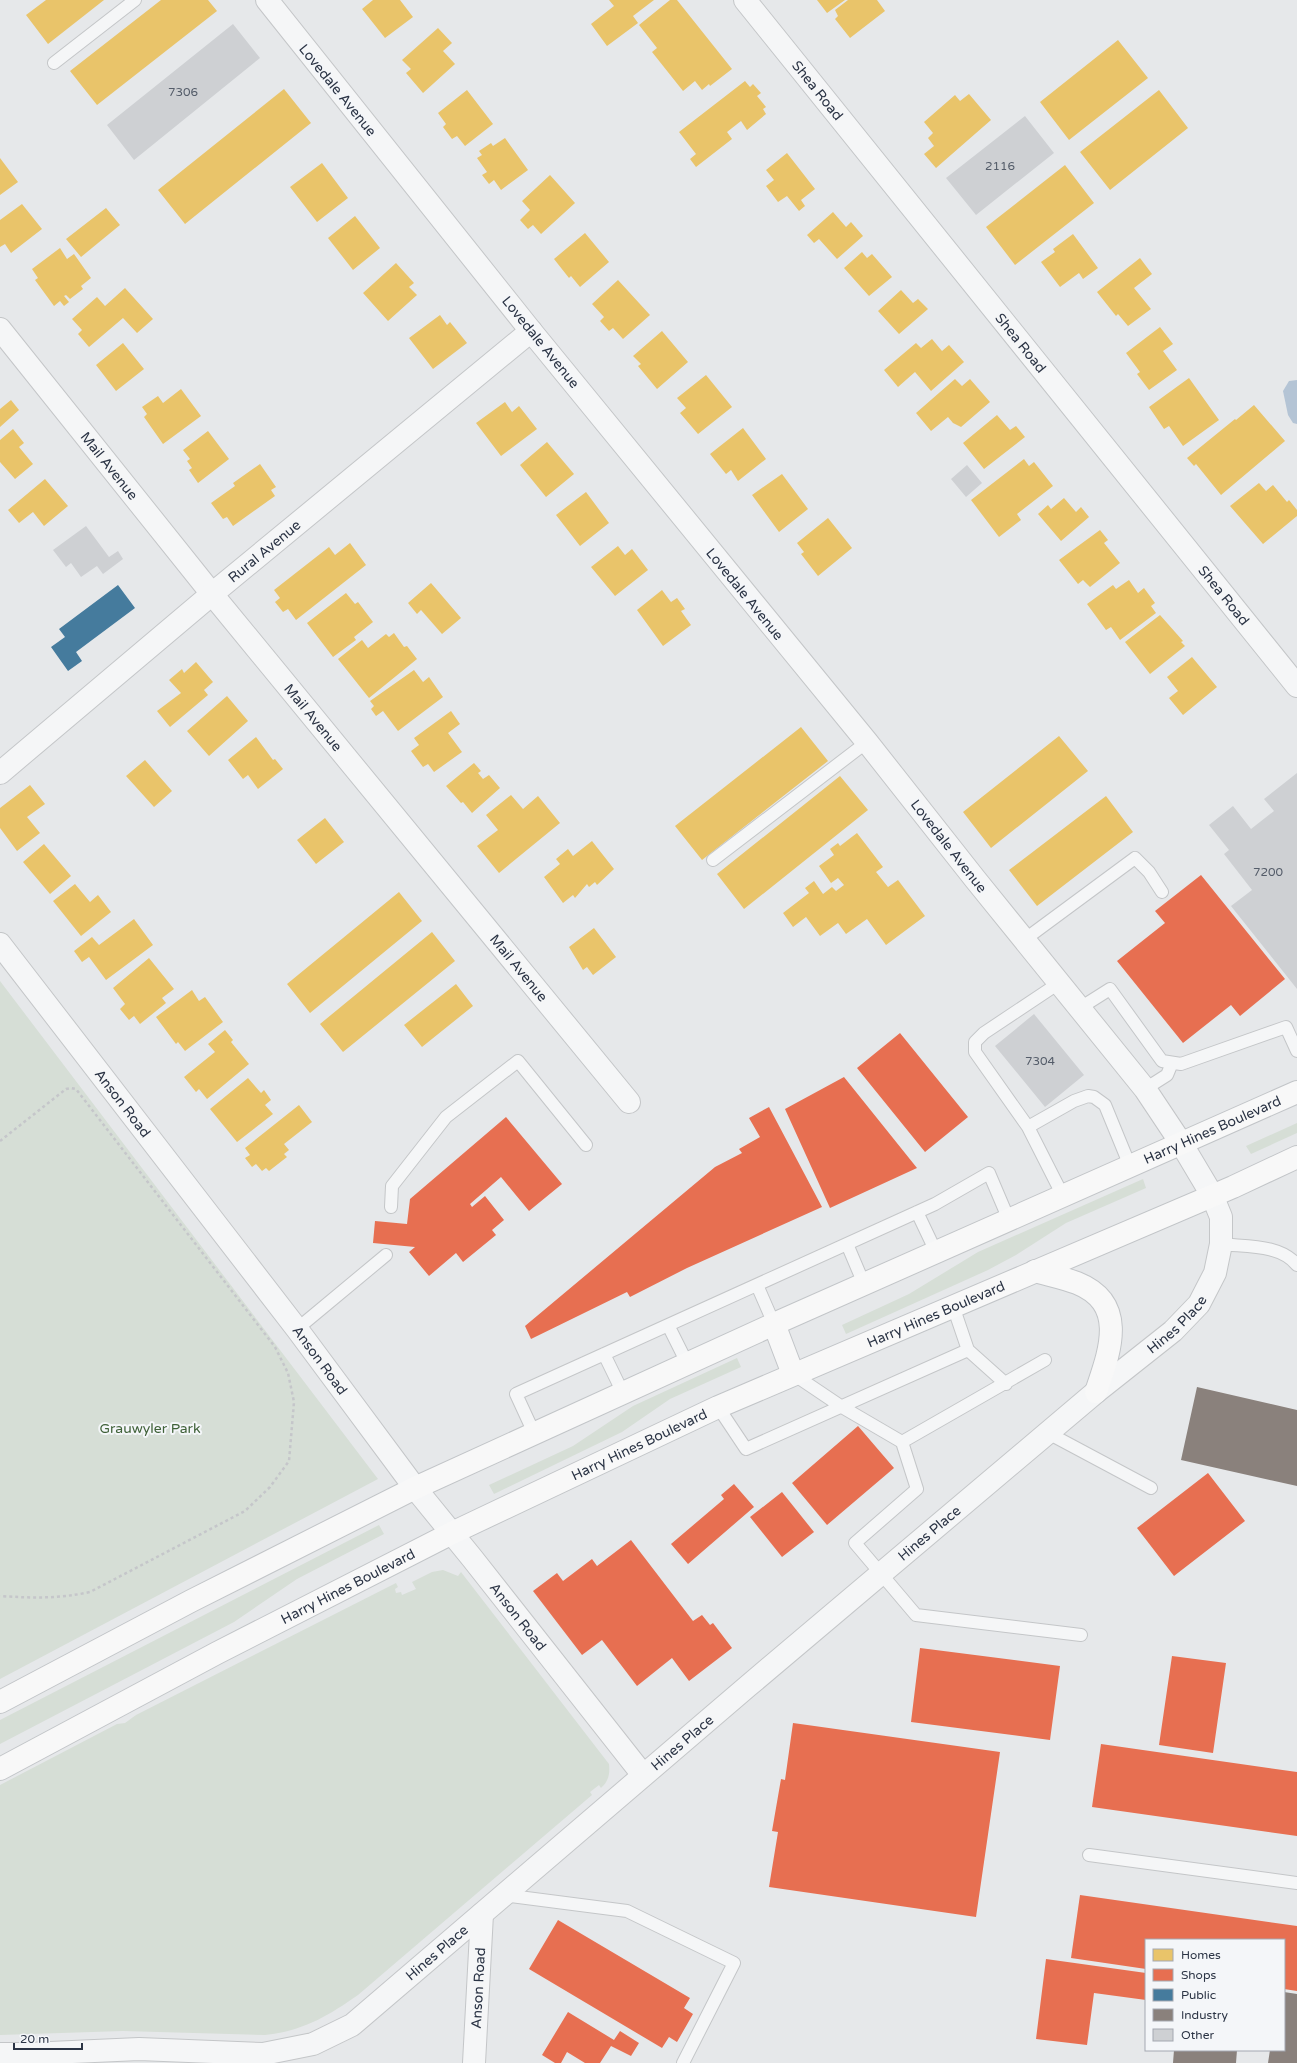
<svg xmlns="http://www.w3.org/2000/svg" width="1297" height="2063" viewBox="0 0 1297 2063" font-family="'Varela Round',sans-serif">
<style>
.green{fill:#d6ded6}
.water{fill:#b4c4d5}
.homes{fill:#e9c46a}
.shops{fill:#e76f51}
.public{fill:#457b9d}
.industry{fill:#8a817c}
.building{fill:#ced0d3}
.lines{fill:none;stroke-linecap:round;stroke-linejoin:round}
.lane-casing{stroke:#c4c6c8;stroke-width:14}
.street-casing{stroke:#c4c6c8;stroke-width:24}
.primary-casing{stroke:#c2c5c8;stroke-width:24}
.path{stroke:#c5c6ca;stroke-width:2.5;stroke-dasharray:3 3;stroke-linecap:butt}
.lane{stroke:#f5f6f7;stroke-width:12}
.street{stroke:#f5f6f7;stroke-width:22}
.primary{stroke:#f8f8f8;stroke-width:22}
.labels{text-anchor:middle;stroke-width:4;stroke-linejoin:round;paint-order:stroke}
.number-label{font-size:12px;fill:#545c69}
.street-label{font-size:14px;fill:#2b3445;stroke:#f4f6f9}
.park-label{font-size:14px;fill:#3f6138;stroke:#f4f6f9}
</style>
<rect width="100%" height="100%" fill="#e6e8ea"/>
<path class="green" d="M 0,981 L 378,1479 L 0,1679 Z
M 1297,1123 L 1297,1133 L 1251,1154 L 1246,1146 Z
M 1143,1179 L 1146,1188 L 1066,1223 L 1016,1255 L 988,1270 L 846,1334 L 842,1325 L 909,1294 L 978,1252 Z
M 737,1358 L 741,1367 L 670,1399 L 622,1432 L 494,1494 L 489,1485 L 573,1446 L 633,1406 Z
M 379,1525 L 384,1534 L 297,1579 L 234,1622 L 0,1744 L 0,1720 Z
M 443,1570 L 458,1576 L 461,1572 L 609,1764 C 610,1773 609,1781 601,1788 L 599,1785 L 590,1792 L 592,1795 L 358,1995 C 328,2016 303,2031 265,2035 L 123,2031 L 0,2035 L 0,1785 L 117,1724 L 125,1723 L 136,1715 L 396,1583 L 398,1587 L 395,1589 L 396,1593 L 401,1592 L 402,1595 L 416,1589 L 412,1582 L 432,1572 Z"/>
<path class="water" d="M 1297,380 L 1297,424 L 1293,423 L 1288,415 L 1283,391 L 1289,381 Z"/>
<path class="homes" d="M 46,0 L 104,0 L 48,44 L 26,15 Z
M 161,0 L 208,0 L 217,11 L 97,105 L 70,71 Z
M 373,0 L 400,0 L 413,17 L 385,38 L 362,9 Z
M 609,0 L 654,0 L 633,16 L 638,23 L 607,46 L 591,24 L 614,6 Z
M 670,0 L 677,0 L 732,69 L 710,86 L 709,84 L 702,90 L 695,81 L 683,91 L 652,52 L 657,48 L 639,25 Z
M 817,0 L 845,0 L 827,13 Z
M 848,0 L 877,0 L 885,11 L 850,38 L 835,19 L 838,16 L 835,10 Z
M 438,28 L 452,43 L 443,51 L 455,64 L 423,93 L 406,73 L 411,69 L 402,60 Z
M 1118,40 L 1148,78 L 1069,140 L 1040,102 Z
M 745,81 L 750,87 L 753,84 L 761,93 L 757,96 L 766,107 L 763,109 L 766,114 L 747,130 L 741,121 L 727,132 L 732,139 L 696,167 L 690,159 L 696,154 L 679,132 Z
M 284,89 L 311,123 L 185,224 L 158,190 Z
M 467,90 L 493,124 L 465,146 L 457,136 L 452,139 L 443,127 L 446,124 L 438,113 Z
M 1159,90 L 1188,128 L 1110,190 L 1080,152 Z
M 969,94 L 991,120 L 936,168 L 924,154 L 934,146 L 928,138 L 933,133 L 924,122 L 955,95 L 960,101 Z
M 505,138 L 528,170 L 501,190 L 494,180 L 489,184 L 482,175 L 487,172 L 477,158 L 482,155 L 479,151 L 491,143 L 493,146 Z
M 787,153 L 815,189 L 801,200 L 805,206 L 799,211 L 787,196 L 778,202 L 766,186 L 774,180 L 766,170 Z
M 0,158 L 18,182 L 0,195 Z
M 322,163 L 348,198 L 317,222 L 290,187 Z
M 1065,165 L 1094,203 L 1015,265 L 986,227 Z
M 550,175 L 575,203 L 541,234 L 533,225 L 528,229 L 520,220 L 530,210 L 522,201 Z
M 22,204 L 42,229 L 11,253 L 5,244 L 0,247 L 0,220 Z
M 106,208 L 120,225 L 81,257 L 66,239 Z
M 833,212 L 846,227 L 851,222 L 863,236 L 837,259 L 819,239 L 814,243 L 807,235 Z
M 355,216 L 380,248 L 353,270 L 328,238 Z
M 585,233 L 609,262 L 580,287 L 571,276 L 569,278 L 554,259 Z
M 1073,234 L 1098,268 L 1083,279 L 1079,273 L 1060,287 L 1041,262 L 1055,252 L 1053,249 Z
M 60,248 L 67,259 L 74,254 L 91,278 L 81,286 L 83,289 L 70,299 L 66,295 L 64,296 L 69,302 L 64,306 L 60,301 L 54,306 L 35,280 L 38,278 L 32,269 Z
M 862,252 L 867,258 L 872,254 L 892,277 L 869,296 L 844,268 Z
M 1140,258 L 1152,274 L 1134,288 L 1151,309 L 1128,326 L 1118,314 L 1116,316 L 1097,292 Z
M 396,263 L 414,283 L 409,287 L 417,295 L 388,321 L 363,293 Z
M 618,280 L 650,315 L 623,339 L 613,328 L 609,331 L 600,321 L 604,317 L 592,304 Z
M 125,288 L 153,319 L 137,333 L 123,318 L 89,347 L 78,334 L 82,330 L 72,319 L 97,297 L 105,306 Z
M 901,290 L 913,303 L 918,299 L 928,309 L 899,334 L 878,311 Z
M 440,315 L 447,325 L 450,322 L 467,343 L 433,369 L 409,338 Z
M 1160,327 L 1173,344 L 1163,351 L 1177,370 L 1149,390 L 1137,374 L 1140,372 L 1126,353 Z
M 662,331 L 688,362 L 657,389 L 638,366 L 641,364 L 633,356 Z
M 932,339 L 942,351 L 949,345 L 964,362 L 931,391 L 915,372 L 898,387 L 884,370 L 916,343 L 921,348 Z
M 123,343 L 144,369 L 116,391 L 96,365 Z
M 706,375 L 732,407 L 698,434 L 680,413 L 686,408 L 677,398 Z
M 1189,378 L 1219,420 L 1183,446 L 1169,426 L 1164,429 L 1149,407 Z
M 955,379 L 962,386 L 970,379 L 990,402 L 961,427 L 953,423 L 948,417 L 931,431 L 916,413 Z
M 181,389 L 201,416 L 163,444 L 144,417 L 147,414 L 142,407 L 158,396 L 163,403 Z
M 11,400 L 19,410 L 0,427 L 0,409 Z
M 505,402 L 512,412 L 519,406 L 537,429 L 501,456 L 476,423 Z
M 1254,405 L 1285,441 L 1221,495 L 1196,464 L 1194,466 L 1187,458 L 1235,419 L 1236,420 Z
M 997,415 L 1010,430 L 1016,426 L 1025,437 L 984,469 L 963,443 Z
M 743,428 L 766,459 L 738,481 L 731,470 L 726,474 L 710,454 Z
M 13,429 L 24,443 L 19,447 L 33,464 L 15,479 L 0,462 L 0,440 Z
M 208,431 L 229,459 L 198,483 L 189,470 L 192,468 L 187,461 L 190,459 L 183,450 Z
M 547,442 L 574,474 L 546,497 L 520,465 Z
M 1024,459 L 1029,466 L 1034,462 L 1053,486 L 1017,514 L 1021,520 L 999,537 L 971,500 Z
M 260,464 L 276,487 L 271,490 L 275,496 L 233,526 L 227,517 L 223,519 L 211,503 L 235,486 L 233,483 Z
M 782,474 L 808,509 L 779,532 L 752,495 Z
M 45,479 L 68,506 L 44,526 L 33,512 L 19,523 L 8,510 Z
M 1259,483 L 1266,491 L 1273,485 L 1287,502 L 1289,500 L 1297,510 L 1297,516 L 1263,544 L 1230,506 Z
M 586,492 L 609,523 L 580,546 L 556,515 Z
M 1064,498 L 1076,512 L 1081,507 L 1089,517 L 1061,541 L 1038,514 L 1048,505 L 1051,509 Z
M 828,518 L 852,548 L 818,576 L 801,554 L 804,552 L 797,543 Z
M 1100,530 L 1108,540 L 1104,543 L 1120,563 L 1090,587 L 1083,580 L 1078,584 L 1059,560 Z
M 350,543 L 366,565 L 296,620 L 288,609 L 283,612 L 275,602 L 280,598 L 274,590 L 329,547 L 335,555 Z
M 618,546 L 625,555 L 632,549 L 648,570 L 615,596 L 591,567 Z
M 1129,580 L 1138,593 L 1144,588 L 1155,603 L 1151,606 L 1156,613 L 1120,640 L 1111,627 L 1106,630 L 1087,604 L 1113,585 L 1116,589 Z
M 431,583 L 461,618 L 442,634 L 421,610 L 417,614 L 408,603 Z
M 662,590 L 671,602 L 677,598 L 685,609 L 681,611 L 691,625 L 663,646 L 637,610 Z
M 346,593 L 355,604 L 358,602 L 373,622 L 354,637 L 356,640 L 333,657 L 307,623 Z
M 1160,615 L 1183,641 L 1181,642 L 1185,646 L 1150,674 L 1125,642 Z
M 394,633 L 404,647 L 407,646 L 417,659 L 369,698 L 338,659 L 362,640 L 368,648 L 386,634 L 389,637 Z
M 1192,657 L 1217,687 L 1183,715 L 1169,698 L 1178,691 L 1167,677 Z
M 196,662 L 213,682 L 204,690 L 208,695 L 170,727 L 157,711 L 181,693 L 169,680 L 182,669 L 184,673 Z
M 414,670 L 423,682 L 429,677 L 443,697 L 398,731 L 383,711 L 376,716 L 371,709 L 374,706 L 370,701 Z
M 227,696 L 248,721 L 209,756 L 187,731 Z
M 451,711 L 460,724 L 448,733 L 462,752 L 434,772 L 428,764 L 423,767 L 411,751 L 419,745 L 414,738 Z
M 801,727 L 828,761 L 702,860 L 675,826 Z
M 1059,736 L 1088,771 L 991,848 L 963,812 Z
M 256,737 L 273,760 L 275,759 L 283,769 L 258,789 L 248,775 L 243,779 L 228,760 Z
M 145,760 L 172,791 L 154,807 L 126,776 Z
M 474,763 L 481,771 L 478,773 L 483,779 L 489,775 L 500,788 L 472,813 L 463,802 L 461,803 L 446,786 Z
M 840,776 L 868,810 L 744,909 L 717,874 Z
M 30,785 L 45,804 L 27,817 L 40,833 L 17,851 L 0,828 L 0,808 Z
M 511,795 L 523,809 L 538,796 L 560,823 L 499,873 L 477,846 L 498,830 L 486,815 Z
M 1106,796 L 1133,832 L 1037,906 L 1009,870 Z
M 325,818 L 344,842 L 316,864 L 297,840 Z
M 857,833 L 883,867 L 876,872 L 888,887 L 898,880 L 925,916 L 886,945 L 867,919 L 846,934 L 838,923 L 820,936 L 806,917 L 793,927 L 783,913 L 809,893 L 805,888 L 814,881 L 823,894 L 832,887 L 836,891 L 844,885 L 838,878 L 831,883 L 819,866 L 834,855 L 830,849 L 838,843 L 840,846 Z
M 592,841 L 614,869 L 597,885 L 595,882 L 589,887 L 587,884 L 575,898 L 573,895 L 563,903 L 544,877 L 560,864 L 556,859 L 568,849 L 573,856 Z
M 44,844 L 71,876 L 50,894 L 23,862 Z
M 75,884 L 90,902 L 98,895 L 111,912 L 81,936 L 53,901 Z
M 399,892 L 422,921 L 310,1013 L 287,984 Z
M 134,919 L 153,945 L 106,980 L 89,957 L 82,962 L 74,951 L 92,937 L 99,945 Z
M 594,928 L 616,957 L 593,975 L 587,967 L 583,970 L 569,947 Z
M 432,932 L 455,961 L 343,1052 L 320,1024 Z
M 149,958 L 174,989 L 162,998 L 166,1003 L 140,1024 L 134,1016 L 129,1020 L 120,1009 L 125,1004 L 113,988 Z
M 456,984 L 473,1006 L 422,1047 L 404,1025 Z
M 192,990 L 199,1001 L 205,997 L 223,1022 L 185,1051 L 178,1042 L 176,1044 L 156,1017 Z
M 225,1030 L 233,1040 L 231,1042 L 249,1064 L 207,1099 L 199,1089 L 196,1092 L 184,1077 L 215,1052 L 208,1044 Z
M 248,1078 L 261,1093 L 264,1090 L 271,1100 L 265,1105 L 273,1114 L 237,1142 L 210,1109 Z
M 299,1105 L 312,1122 L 284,1144 L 289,1150 L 284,1154 L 287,1157 L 269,1171 L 266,1168 L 262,1171 L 256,1164 L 252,1167 L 245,1158 L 250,1155 L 245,1148 Z"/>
<path class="shops" d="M 1201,875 L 1285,979 L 1240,1016 L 1231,1005 L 1183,1043 L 1117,961 L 1165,923 L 1155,911 Z
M 900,1033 L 968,1117 L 925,1152 L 857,1068 Z
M 844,1077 L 917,1168 L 830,1208 L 785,1109 Z
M 769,1107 L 822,1207 L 687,1268 L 630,1297 L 627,1292 L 531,1339 L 525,1326 L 715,1167 L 742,1153 L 739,1149 L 760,1137 L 749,1118 Z
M 506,1117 L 562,1184 L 529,1211 L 501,1177 L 470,1204 L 472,1207 L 485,1196 L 504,1220 L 492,1230 L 496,1235 L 463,1262 L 456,1253 L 429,1276 L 409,1252 L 415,1247 L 373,1243 L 375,1221 L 407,1224 L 410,1199 Z
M 858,1426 L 894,1468 L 827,1525 L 792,1483 Z
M 1208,1473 L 1245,1521 L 1174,1576 L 1137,1528 Z
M 734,1484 L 754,1507 L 688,1564 L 671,1544 L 724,1499 L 721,1495 Z
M 782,1492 L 814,1532 L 782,1557 L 750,1517 Z
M 631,1540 L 693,1621 L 702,1615 L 710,1625 L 713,1623 L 732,1648 L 689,1681 L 672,1658 L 637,1686 L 602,1640 L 582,1655 L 533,1591 L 557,1573 L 563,1581 L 592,1559 L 597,1566 Z
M 920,1648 L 1060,1666 L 1050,1740 L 911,1722 Z
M 1172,1656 L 1226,1663 L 1213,1753 L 1159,1745 Z
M 793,1723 L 1000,1752 L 976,1917 L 769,1887 L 778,1832 L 772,1831 L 781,1779 L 785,1780 Z
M 1101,1744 L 1297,1772 L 1297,1836 L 1092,1807 Z
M 1080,1895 L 1297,1926 L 1297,1991 L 1284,1989 L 1284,1940 L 1146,1940 L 1146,1969 L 1071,1958 Z
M 558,1920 L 690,1998 L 684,2008 L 693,2014 L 677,2042 L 669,2037 L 662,2048 L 529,1969 Z
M 1046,1959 L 1146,1973 L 1146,2000 L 1094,1993 L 1087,2045 L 1036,2039 Z
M 568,2012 L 614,2040 L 620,2031 L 639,2043 L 631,2056 L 611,2046 L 600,2063 L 585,2063 L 567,2052 L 561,2063 L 555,2063 L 542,2055 Z"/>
<path class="public" d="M 118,585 L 135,608 L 76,652 L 82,661 L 68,671 L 51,647 L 65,637 L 59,629 Z"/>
<path class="industry" d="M 1197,1387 L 1297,1410 L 1297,1486 L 1181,1460 Z
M 1284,1992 L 1297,1994 L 1297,2063 L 1268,2063 L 1270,2050 L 1284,2050 Z
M 1174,2050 L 1237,2050 L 1236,2063 L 1173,2063 Z"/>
<path class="building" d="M 233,24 L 260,58 L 134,160 L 107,125 Z
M 1025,116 L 1054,153 L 976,215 L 946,178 Z
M 967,465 L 982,483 L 966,497 L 951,479 Z
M 86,526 L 109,557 L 118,551 L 123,559 L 103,574 L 97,566 L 81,577 L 71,563 L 66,567 L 53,550 Z
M 1297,773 L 1297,989 L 1231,906 L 1252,890 L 1224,854 L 1229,850 L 1209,825 L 1233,806 L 1251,829 L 1274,811 L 1264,799 Z
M 1034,1014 L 1084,1075 L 1045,1107 L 995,1046 Z"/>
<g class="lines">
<g class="lane-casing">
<path id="lane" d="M 54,63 L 135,0
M 713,860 L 867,742
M 1024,940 L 1135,858 L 1149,872 L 1162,892
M 1059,983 L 984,1033 L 975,1042 L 975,1052 L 1028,1127 L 1063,1196
M 1080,1008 L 1110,989 L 1162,1061 L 1181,1064 L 1286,1027 L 1297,1051
M 1145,1089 L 1167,1075 L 1172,1063
M 1028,1127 L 1074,1101 L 1088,1096 L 1094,1097 L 1105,1105 L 1130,1166
M 391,1207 L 392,1186 L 446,1117 L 518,1061 L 586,1145
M 917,1212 L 936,1252
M 847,1244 L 864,1284
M 1221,1244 C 1246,1247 1280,1244 1297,1265
M 757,1285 L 774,1324
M 668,1325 L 687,1363
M 297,1329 L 386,1255
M 968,1350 L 1006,1384
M 604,1354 L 623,1393
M 793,1374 L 842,1407 L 902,1442 L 1045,1360
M 718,1407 L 746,1449 L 968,1350 L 953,1306
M 534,1433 L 516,1394 L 935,1204 L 989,1173 L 1009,1220
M 1048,1433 L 1151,1488
M 902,1442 L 917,1489 L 855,1543 L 916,1615 L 1081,1635
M 1089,1855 L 1297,1883
M 503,1895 L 627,1911 L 734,1963 L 683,2063"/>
</g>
<g class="street-casing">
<g id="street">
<path id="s1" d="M 745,0 L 1297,686"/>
<path id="s2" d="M 0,329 L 212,594 L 629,1102"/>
<path id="s3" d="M 0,773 L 212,594 L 531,331"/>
<path id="s4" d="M 0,944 L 297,1329 L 415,1488 L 472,1558 L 643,1775"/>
<path id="s5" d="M 0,2054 L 28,2054 L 139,2049 L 263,2054 L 313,2044 L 352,2025 L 748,1686 L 1096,1392 L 1173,1331 L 1199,1304 L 1215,1273 L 1221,1244 L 1221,1217 L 1212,1195 L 1181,1143 L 1145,1089 L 975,879 L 867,742 L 531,331 L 267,0"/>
<path id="s6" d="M 474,2063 L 482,1914"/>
</g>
</g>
<g class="primary-casing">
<g id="primary">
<path d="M 1035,1271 C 1049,1275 1064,1278 1077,1283 C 1129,1304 1109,1353 1096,1392"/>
<path d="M 774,1324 L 793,1374"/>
<path id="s7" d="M 0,1702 L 191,1601 L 415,1488 L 774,1324 L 1297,1092"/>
<path id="s8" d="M 0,1769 L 217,1653 L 452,1533 L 718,1407 L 1233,1187 L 1297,1157"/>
</g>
</g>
<path class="path" d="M 0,1141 L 66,1089 L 71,1088 L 76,1089 L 275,1347 L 288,1373 L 294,1402 L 289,1461 L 270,1487 L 245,1511 L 90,1592 C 58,1599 32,1598 0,1596"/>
<use href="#lane" class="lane"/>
<use href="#street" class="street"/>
<use href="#primary" class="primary"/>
</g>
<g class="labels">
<g class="number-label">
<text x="183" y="96">7306</text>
<text x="1000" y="170">2116</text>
<text x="1268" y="876">7200</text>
<text x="1040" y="1065">7304</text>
</g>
<g class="street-label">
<text transform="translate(338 90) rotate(51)" y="5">Lovedale Avenue</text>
<text dy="5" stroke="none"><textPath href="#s1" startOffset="116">Shea Road</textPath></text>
<text transform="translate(541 342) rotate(51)" y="5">Lovedale Avenue</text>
<text dy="5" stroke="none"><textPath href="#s1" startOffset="440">Shea Road</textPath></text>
<text dy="5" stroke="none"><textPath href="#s2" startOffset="175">Mail Avenue</textPath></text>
<text dy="5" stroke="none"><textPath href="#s3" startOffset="345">Rural Avenue</textPath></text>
<text transform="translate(745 594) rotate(51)" y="5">Lovedale Avenue</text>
<text dy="5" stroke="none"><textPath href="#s1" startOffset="764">Shea Road</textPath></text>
<text dy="5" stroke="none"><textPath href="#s2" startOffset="499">Mail Avenue</textPath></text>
<text transform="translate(949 846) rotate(52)" y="5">Lovedale Avenue</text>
<text dy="5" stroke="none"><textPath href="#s2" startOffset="823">Mail Avenue</textPath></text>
<text dy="5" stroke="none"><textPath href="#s4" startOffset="201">Anson Road</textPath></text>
<text dy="5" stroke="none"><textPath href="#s7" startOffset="1341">Harry Hines Boulevard</textPath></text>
<text dy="5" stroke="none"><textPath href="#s8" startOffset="1041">Harry Hines Boulevard</textPath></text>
<text dy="5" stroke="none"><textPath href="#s5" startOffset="1440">Hines Place</textPath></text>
<text dy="5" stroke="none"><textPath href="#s4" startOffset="525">Anson Road</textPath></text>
<text dy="5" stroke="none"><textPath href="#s8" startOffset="717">Harry Hines Boulevard</textPath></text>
<text dy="5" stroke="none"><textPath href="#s5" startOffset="1116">Hines Place</textPath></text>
<text dy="5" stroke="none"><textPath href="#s8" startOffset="393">Harry Hines Boulevard</textPath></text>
<text dy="5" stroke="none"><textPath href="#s4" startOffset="849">Anson Road</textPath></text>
<text dy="5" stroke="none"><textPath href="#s5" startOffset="792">Hines Place</textPath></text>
<text dy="5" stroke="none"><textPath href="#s5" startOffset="469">Hines Place</textPath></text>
<text dy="5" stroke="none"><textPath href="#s6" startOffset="75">Anson Road</textPath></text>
</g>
<g class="park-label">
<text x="150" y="1433">Grauwyler Park</text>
</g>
</g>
<rect x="1145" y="1939" width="140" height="112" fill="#f4f6f9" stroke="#a4a8b1"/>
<rect x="1153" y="1949" width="20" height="12" fill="#e9c46a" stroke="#a4a8b1"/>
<text x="1181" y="1959" font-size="12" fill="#2b3445">Homes</text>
<rect x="1153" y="1969" width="20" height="12" fill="#e76f51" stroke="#a4a8b1"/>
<text x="1181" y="1979" font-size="12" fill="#2b3445">Shops</text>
<rect x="1153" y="1989" width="20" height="12" fill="#457b9d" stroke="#a4a8b1"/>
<text x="1181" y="1999" font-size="12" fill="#2b3445">Public</text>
<rect x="1153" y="2009" width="20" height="12" fill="#8a817c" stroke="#a4a8b1"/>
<text x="1181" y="2019" font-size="12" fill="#2b3445">Industry</text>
<rect x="1153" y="2029" width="20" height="12" fill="#ced0d3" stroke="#a4a8b1"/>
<text x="1181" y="2039" font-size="12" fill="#2b3445">Other</text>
<path d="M14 2043v6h68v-6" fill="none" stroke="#2b3445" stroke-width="2"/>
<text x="20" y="2043" font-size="12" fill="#2b3445" stroke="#f4f6f9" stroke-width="3" paint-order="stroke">20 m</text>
</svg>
